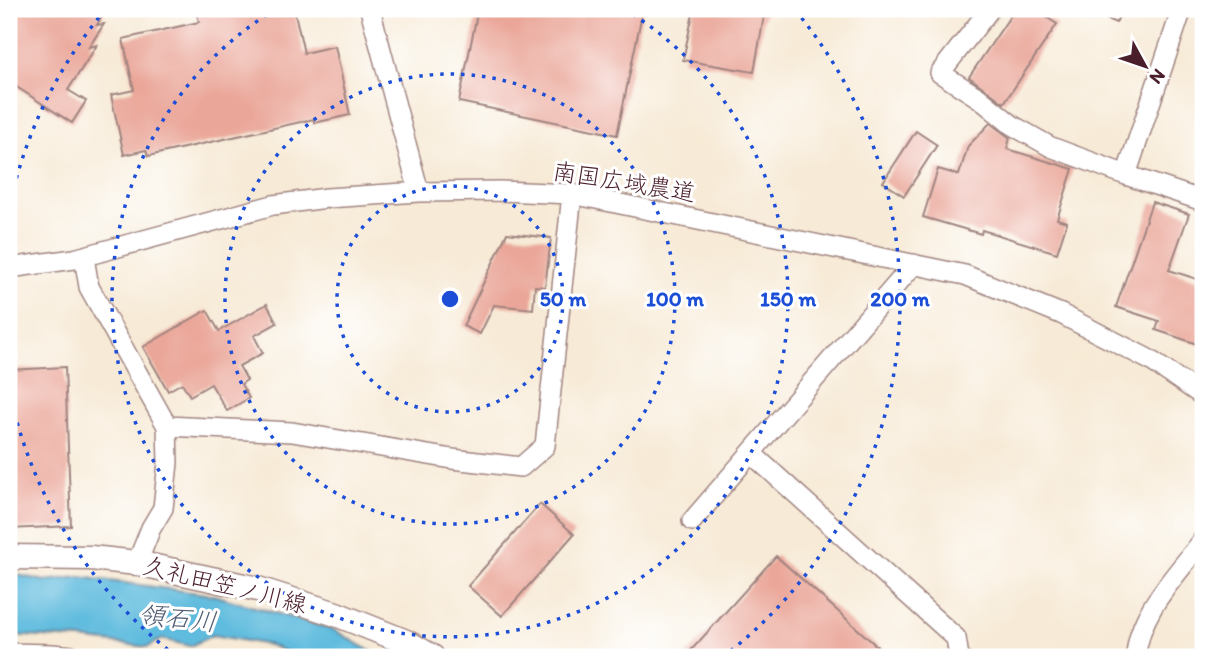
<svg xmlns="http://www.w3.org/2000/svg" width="1212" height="666" viewBox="0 0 1212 666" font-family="Itim,'Klee One',sans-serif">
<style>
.water{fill:#60bcde;stroke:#556e84;stroke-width:2}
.building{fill:#eaa698}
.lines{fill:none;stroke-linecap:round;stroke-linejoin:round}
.minor-casing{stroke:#a08480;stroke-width:22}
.major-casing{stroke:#a08480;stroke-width:27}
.minor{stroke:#fff;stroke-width:19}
.major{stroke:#fff;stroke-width:24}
.ring{fill:none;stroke:#1d4ed8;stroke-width:3.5;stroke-dasharray:3.5 7}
.labels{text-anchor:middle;stroke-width:6;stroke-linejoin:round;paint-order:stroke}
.street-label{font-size:24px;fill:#4a1f2b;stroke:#fff}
.water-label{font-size:26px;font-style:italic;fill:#535e73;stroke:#fff}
.centre{fill:#1d4ed8;stroke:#fff;stroke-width:3.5}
.ring-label{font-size:21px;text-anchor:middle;font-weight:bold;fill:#1d4ed8;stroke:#fff;stroke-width:6;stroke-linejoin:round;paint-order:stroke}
</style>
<rect width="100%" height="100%" fill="#fff"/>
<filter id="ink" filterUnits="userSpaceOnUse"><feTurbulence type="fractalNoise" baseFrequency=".0143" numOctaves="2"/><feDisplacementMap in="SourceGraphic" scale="14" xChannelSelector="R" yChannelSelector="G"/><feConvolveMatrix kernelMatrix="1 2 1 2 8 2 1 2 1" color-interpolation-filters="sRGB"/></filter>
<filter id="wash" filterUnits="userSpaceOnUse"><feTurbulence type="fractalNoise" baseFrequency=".00686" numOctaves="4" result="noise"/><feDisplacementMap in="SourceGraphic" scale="28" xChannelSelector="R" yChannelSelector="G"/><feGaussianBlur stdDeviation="1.57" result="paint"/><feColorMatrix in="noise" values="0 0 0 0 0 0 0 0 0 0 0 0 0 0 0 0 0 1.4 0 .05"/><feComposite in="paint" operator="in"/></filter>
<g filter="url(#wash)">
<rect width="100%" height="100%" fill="#f7ead6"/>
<path class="water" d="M 9,573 L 45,581 L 80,577 L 213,595 L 334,630 L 381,657 L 300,657 L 269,645 L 213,635 L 190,646 L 162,639 L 148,647 L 81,639 L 9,635 Z"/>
<g id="blocks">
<path class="building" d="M 19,9 L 106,9 L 97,25 L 104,24 L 89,47 L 97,45 L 68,90 L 86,101 L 72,123 L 9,82 L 9,23 Z
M 196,9 L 294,9 L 304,53 L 335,46 L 350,115 L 314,123 L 314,119 L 148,156 L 146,150 L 124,155 L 111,95 L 134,90 L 123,39 L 199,22 Z
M 478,9 L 643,9 L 617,135 L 459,102 Z
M 694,9 L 765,11 L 754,72 L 683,60 Z
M 1015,9 L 1033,9 L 1057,24 L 1004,103 L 969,77 Z
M 1082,9 L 1122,9 L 1116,23 Z
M 990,123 L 1010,138 L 1007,149 L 1073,169 L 1057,219 L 1067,222 L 1057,253 L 982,230 L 981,234 L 923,217 L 938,169 L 959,175 L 968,146 Z
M 916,131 L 937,145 L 904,196 L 883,182 Z
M 1152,202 L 1189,214 L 1169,270 L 1203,281 L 1203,346 L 1156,330 L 1159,321 L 1116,307 Z
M 507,233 L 551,238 L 545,287 L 535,286 L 533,309 L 494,305 L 480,334 L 463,326 Z
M 267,304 L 277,323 L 254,336 L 263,353 L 239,366 L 247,380 L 241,384 L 249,398 L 227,411 L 211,384 L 190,396 L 182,383 L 168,391 L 143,347 L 207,310 L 219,331 Z
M 65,367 L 71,526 L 9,529 L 9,370 Z
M 540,504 L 574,534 L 502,616 L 468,586 Z
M 776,556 L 889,657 L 685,657 Z"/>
</g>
</g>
<g filter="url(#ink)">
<use href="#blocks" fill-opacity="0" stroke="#a08480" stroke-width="2"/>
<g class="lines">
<g class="minor-casing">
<path id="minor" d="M 370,9 L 419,192
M 990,9 L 940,73 L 979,98 L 1012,125 L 1051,147 L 1126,175 L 1203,201
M 1126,175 L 1182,9
M 84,257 L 89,287 L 167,426
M 9,268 L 74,259 L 273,205 L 327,198 L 419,192 L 500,191 L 572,194 L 965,275 L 1061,314 L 1150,360 L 1203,396
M 752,454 L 956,638 L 959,657
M 692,521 L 914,264
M 137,563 L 151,528 L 163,508 L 168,463 L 167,426 L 292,432 L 452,459 L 521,467 L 545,446 L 572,194
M 9,653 L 52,654 L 82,657
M 1136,657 C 1138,612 1177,575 1203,540"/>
</g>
<g class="major-casing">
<path id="major" d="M 9,557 L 91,558 L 137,563 L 258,589 L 336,614 L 406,642 L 432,657"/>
</g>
<use href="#minor" class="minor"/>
<use href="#major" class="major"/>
</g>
</g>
<g class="ring">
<circle cx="450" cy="299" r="113"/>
<circle cx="450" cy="299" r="225"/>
<path d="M624 9A338 338 0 1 1 276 9"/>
<path d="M176 656A450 450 0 0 1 9 389M9 209A450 450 0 0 1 105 10M795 10A450 450 0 0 1 724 656"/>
</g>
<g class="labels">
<g class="street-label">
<text transform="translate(624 182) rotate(9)" y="8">南国広域農道</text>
<text transform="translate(225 585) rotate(14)" y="8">久礼田笠ノ川線</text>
</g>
<g class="water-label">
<text transform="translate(178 618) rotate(6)" y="9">領石川</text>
</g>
</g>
<circle cx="450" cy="299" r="10" class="centre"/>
<g class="ring-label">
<text x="563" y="306">50 m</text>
<text x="675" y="306">100 m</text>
<text x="788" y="306">150 m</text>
<text x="900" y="306">200 m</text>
</g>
<rect width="1212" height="666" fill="none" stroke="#fff" stroke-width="35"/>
<g transform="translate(1145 66) rotate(130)" stroke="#ffffff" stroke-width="5" paint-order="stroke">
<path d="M0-5L12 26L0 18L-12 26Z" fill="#4a1f2b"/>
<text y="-10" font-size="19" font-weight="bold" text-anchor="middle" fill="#4a1f2b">N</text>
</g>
</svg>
